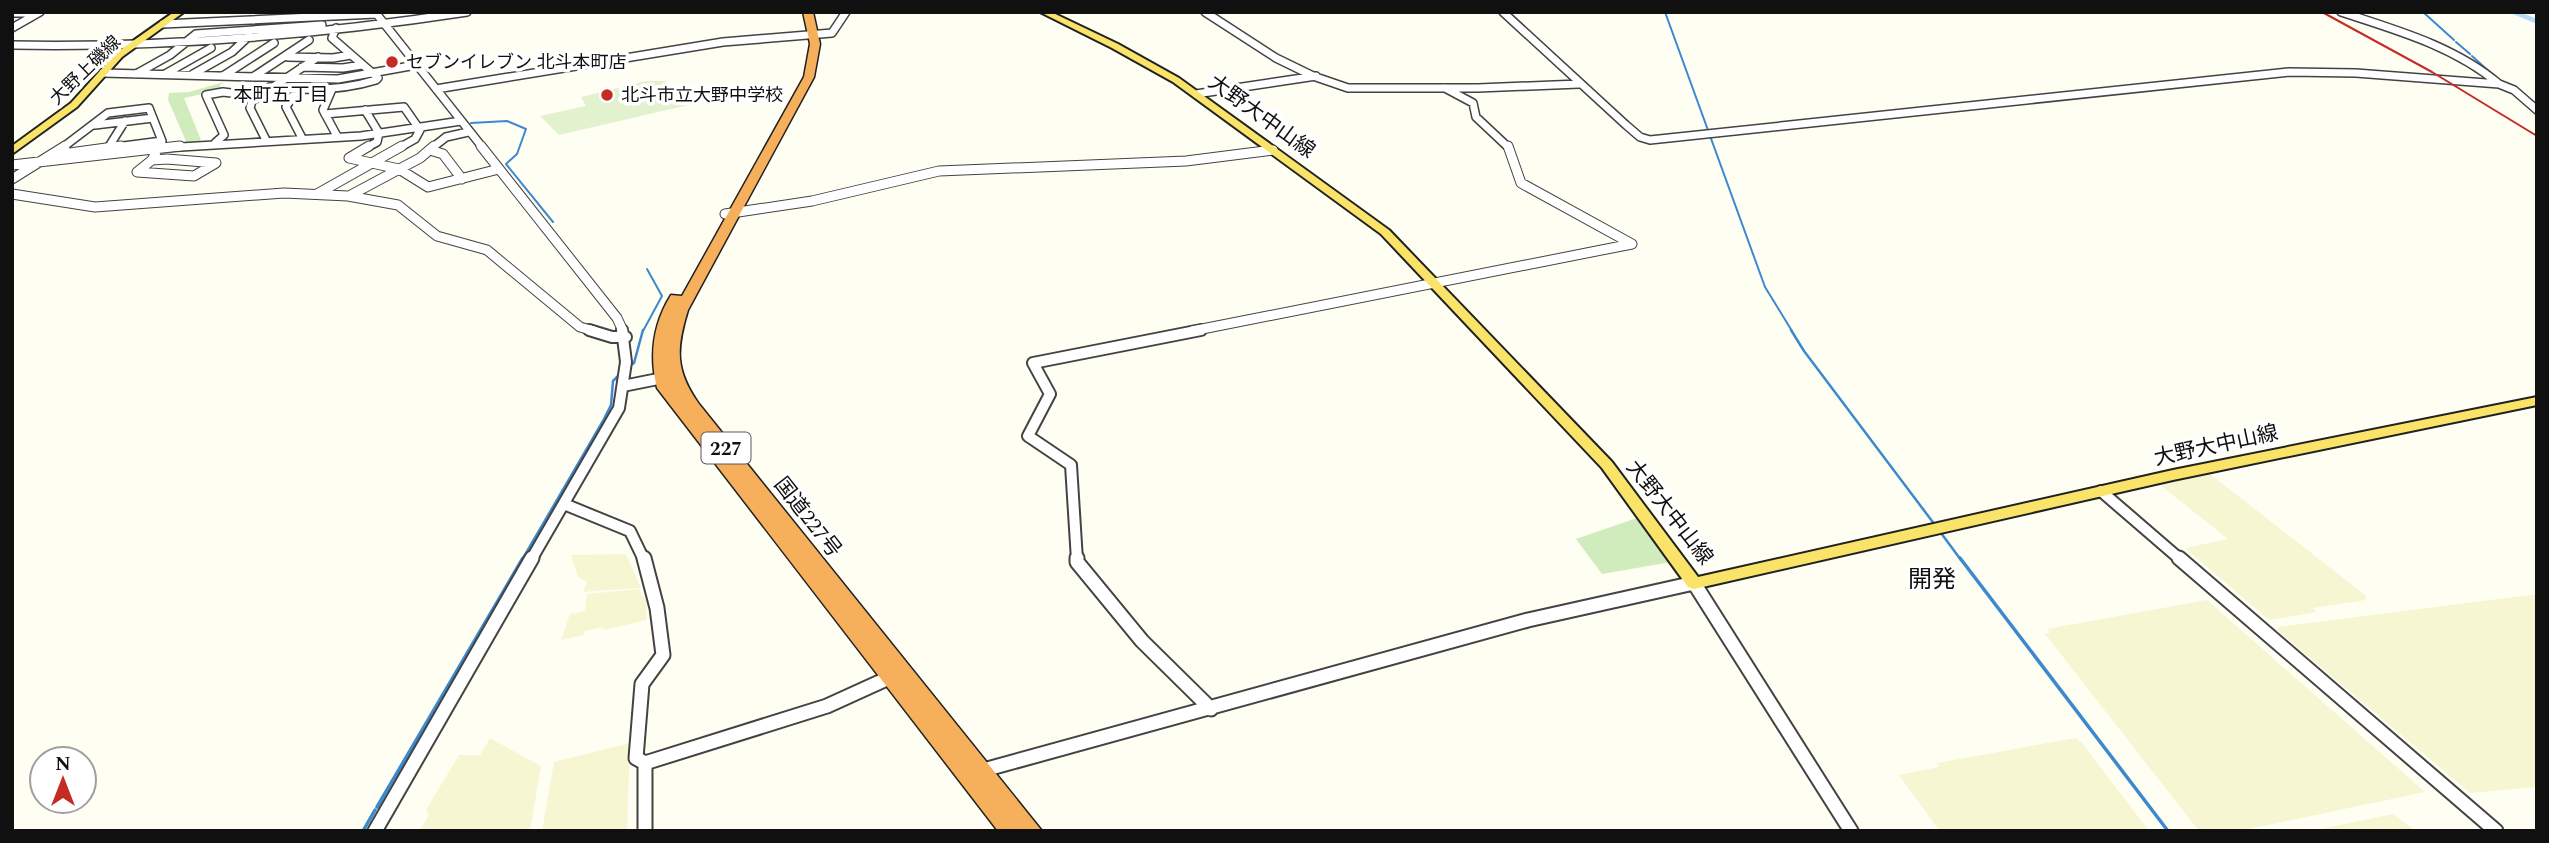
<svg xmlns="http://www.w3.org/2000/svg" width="2549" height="843" viewBox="0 0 2549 843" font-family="Spectral,'Noto Sans JP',serif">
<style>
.farmland{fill:#f6f6d3}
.green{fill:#d0ebbc}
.pitch{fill:#e2f2ce}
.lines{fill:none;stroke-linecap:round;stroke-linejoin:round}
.stream-far2{stroke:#3d89d0;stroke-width:2}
.stream-far1{stroke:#3d89d0;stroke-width:2.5}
.stream{stroke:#3d89d0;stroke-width:3.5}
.river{fill:#b7daf7;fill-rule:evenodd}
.minor-far3-casing{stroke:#434343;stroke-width:10}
.minor-far2-casing{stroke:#434343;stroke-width:11}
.minor-far1-casing{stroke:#434343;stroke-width:14}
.minor-casing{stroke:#434343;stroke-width:17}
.major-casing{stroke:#212121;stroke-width:4}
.highway-casing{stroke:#212121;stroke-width:3}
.minor-far3{stroke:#fff;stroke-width:7}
.minor-far2{stroke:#fff;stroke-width:9}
.minor-far1{stroke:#fff;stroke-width:10}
.minor{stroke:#fff;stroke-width:13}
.major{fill:#fae369;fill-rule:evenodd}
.highway{fill:#f6af5b;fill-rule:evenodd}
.rail{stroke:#c42b25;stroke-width:2}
.poi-dot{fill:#c42b25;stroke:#fff;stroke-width:2.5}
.labels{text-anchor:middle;stroke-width:7;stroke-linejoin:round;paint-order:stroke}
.far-poi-label{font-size:18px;fill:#101010;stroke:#fff;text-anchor:start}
.far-street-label{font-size:18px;fill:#101010;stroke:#fff}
.far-neighbourhood-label{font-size:19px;fill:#101010;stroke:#fff}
.shield{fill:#fff;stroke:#585858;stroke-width:2}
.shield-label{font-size:19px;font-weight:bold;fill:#101010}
.street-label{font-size:21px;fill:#101010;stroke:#fff}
.quarter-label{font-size:24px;fill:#101010;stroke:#fff}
</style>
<rect width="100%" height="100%" fill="#fffef3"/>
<path class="farmland" d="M 2210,474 L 2365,595 L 2366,600 L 2313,608 L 2317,612 L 2269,620 L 2185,548 L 2228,539 L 2160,485 Z
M 626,554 L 641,588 L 583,592 L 587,582 L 578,577 L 571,555 Z
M 639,589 L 646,601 L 647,620 L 604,630 L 603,627 L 585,631 L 584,635 L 561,640 L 570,614 L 585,611 L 587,594 Z
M 2537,594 L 2537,787 L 2470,793 L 2277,630 L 2279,627 Z
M 2207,600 L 2425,792 L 2239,831 L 2199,831 L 2045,634 L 2050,632 L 2047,629 Z
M 490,738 L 541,766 L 530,831 L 420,831 L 429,814 L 426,810 L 459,755 L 480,755 Z
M 2075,738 L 2083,744 L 2149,831 L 1930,831 L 1938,829 L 1899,775 L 1939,767 L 1937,763 Z
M 630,743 L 627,831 L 542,831 L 554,762 Z
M 2393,814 L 2416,831 L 2311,831 Z"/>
<path class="green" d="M 224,82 L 220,85 L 221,90 L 184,98 L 201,140 L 199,142 L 185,144 L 186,141 L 168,100 L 169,93 L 189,92 Z
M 1637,518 L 1671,562 L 1602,574 L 1576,539 Z"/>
<path class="pitch" d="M 646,81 L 664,81 L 697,103 L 559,135 L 540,116 L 586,106 L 581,97 Z"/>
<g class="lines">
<path class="stream-far2" d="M 1665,12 L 1765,287 L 1792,331
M 2423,12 L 2454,40
M 2456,42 L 2470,54
M 2472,56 L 2493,75
M 471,123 L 507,121 L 526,129 L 517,154 L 506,164 L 553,222
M 643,331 L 662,296 L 647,269"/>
<path class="stream-far1" d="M 1791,330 L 1804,351 L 1935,525
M 631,365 L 634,363 L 643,330
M 1941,533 L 1961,560
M 522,560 L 603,421 L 611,405 L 613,381 L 618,376"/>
<path class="stream" d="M 1960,558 L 2168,831
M 377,807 L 523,558
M 363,831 L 375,810"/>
<path class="river" d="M 2508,12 L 2520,12 L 2537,19 L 2537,24 Z"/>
<g class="minor-far3-casing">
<path id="minor-far3" d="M 375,12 L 483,148
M 1205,12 L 1276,58 L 1313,76 L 1348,88 L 1478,88 L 1579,84
M 1503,12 L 1626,125 L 1640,137 L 1650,140 L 2289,72 L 2356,73 L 2499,84 L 2514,90 L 2537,110
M 2341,12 C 2396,30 2454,46 2499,84
M 12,13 L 37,13
M 163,24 L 376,14
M 12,28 L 40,12
M 12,45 C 165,48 316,35 467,12
M 288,57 L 333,58 L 351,55
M 302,67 L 343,68 L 362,65
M 103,73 L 338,79 L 416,65
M 136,74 L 170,55 L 196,34 L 322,25
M 165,74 L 211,48
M 193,74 L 232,52 L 249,36
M 223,76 L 274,43
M 253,77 L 309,40
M 270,87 C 306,91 341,91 376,80 L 378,78 L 332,38 L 336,28
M 1445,88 L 1473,103 L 1476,117 L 1509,148
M 332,89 L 323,110 L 337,136
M 436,89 L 723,42 L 832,33 L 846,12
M 296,91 L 286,107 L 302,138
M 1196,94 L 1316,76
M 365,110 L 379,133 L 377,142 L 366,148
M 325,114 L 404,107 L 420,130 L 415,139 L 399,148
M 95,125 L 153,118
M 266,140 L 250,108 L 252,101 L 318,57
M 215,143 L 224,135 L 206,95 L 223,92 L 256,96
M 62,148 L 108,113 L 149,108 L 162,141 L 158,148
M 108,148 L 125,121
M 108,148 L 162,141
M 164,148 L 361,136 L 461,121
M 432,148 L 446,137 L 468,132"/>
</g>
<g class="minor-far2-casing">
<path id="minor-far2" d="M 369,146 L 349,158 L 399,169 L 428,187 L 499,169
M 481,146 L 617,318 L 623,331
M 430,150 L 443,154 L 462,179
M 55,155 L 121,146
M 167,159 L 216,163 L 194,176 L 137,172 L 152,160 Z
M 152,160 L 159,146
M 12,165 L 180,146
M 12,179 L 65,146
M 12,194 L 95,207 L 284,193 L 348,196 L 398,205 L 437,236 L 487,250 L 580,327 L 594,331
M 317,194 L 402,146
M 349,196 L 420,158 L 434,146
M 725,214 L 812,201 L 939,171 L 1186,161 L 1273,150
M 1192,331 L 1632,244 L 1521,183 L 1508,146"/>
</g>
<g class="minor-far1-casing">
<path id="minor-far1" d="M 589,330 L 612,337 L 626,337
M 623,386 L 668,377
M 2101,491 L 2181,560
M 564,504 L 630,531 L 644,560
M 531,560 L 619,408 L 626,362 L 622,330
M 1077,560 L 1071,465 L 1028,436 L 1050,394 L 1033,363 L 1201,330"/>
</g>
<g class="minor-casing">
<path id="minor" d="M 644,558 L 657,608 L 663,655 L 642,684 L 636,758 L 645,763 L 827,706 L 893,676
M 1077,558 L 1077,562 L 1142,641 L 1211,709
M 2179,558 L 2496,831
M 645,763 L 645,831
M 980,771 L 1528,620 L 1694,583 L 1851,831
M 375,831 L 532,558"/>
</g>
<g class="major-casing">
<path id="major" d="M 174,12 L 184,12 L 122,57 L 77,107 L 12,154 L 12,146 L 71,103 L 116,53 Z
M 1040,12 L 1051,12 L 1118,44 L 1179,78 L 1389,230 L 1612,462 L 1698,577 L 2173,470 L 2537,397 L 2537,405 L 2173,480 L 1694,589 L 1688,587 L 1602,468 L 1381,234 L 1173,82 L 1112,48 Z"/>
</g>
<g class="highway-casing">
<path id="highway" d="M 803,12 L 813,12 L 820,44 L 814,77 L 688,310 C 676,349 675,370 699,404 L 1042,831 L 998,831 L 657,388 C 649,355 653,324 671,295 L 682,296 L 804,77 L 810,44 Z"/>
</g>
<use href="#minor-far3" class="minor-far3"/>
<use href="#minor-far2" class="minor-far2"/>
<use href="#minor-far1" class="minor-far1"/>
<use href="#minor" class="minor"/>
<use href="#major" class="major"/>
<use href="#highway" class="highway"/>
<path class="rail" d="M 2322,12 L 2432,72 L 2537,136"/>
</g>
<g class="poi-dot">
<circle cx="392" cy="62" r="7"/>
<circle cx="607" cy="95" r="7"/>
</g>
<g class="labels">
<g class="far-poi-label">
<text x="406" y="68">セブンイレブン 北斗本町店</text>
<text x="621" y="101">北斗市立大野中学校</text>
</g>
<g class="far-street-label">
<text transform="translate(85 70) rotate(-44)" y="6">大野上磯線</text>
</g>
<g class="far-neighbourhood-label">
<text x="281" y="101">本町五丁目</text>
</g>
<rect class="shield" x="701.5" y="432.5" width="49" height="31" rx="5"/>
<g class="shield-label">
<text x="726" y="455">227</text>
</g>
<g class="street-label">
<text transform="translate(1262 116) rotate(36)" y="7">大野大中山線</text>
<text transform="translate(2216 445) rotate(-12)" y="7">大野大中山線</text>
<text transform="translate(1670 512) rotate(52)" y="7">大野大中山線</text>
<text transform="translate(808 517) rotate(52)" y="7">国道227号</text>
</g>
<g class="quarter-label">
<text x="1932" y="587">開発</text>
</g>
</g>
<rect width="2549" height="843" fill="none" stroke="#101010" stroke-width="28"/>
<g transform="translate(63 780)"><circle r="33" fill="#ffffff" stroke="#9f9f9f" stroke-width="2"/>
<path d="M0-5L12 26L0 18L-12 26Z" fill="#c42b25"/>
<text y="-10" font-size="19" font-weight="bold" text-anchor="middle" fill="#101010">N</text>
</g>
</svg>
